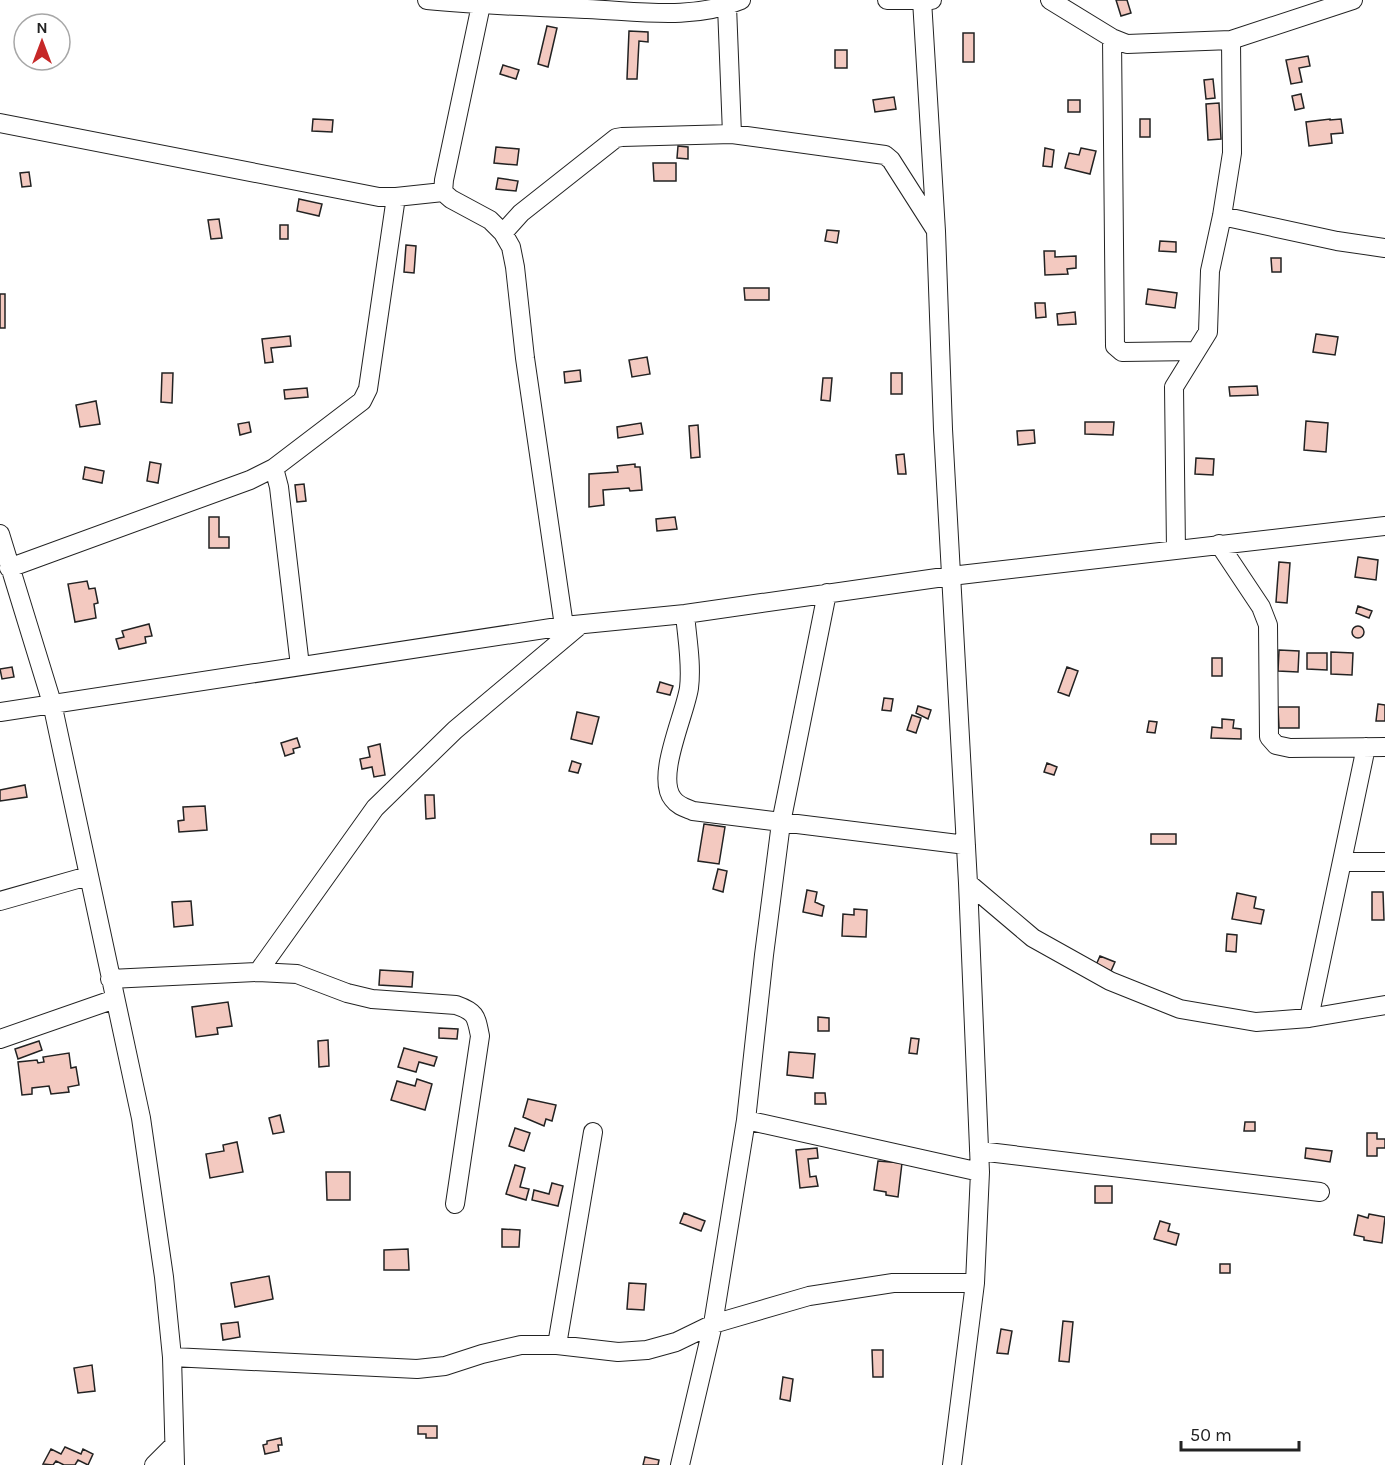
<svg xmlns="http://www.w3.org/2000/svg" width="1385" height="1465" viewBox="0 0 1385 1465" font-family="Karla,sans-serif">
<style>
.building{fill:#f3c9c0;stroke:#222;stroke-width:1.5}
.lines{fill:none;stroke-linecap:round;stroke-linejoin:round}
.minor-casing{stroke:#222;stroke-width:20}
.minor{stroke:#fff;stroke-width:18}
</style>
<rect width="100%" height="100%" fill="#fff"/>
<path class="building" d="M 1116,0 L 1127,0 L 1131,13 L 1121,16 Z
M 547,26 L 557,28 L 548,67 L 538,64 Z
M 629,31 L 648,32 L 648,42 L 639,41 L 637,79 L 627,79 Z
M 963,33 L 974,33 L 974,62 L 963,62 Z
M 835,50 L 847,50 L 847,68 L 835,68 Z
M 1308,56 L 1310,66 L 1299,68 L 1302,82 L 1291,84 L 1286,60 Z
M 503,65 L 519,70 L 516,79 L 500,74 Z
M 1213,79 L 1215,98 L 1206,99 L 1204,80 Z
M 1301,94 L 1304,108 L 1295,110 L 1292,96 Z
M 894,97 L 896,109 L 875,112 L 873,100 Z
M 1068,100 L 1080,100 L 1080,112 L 1068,112 Z
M 1219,103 L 1221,139 L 1208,140 L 1206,104 Z
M 313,119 L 333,120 L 332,132 L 312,131 Z
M 1140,119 L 1150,119 L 1150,137 L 1140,137 Z
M 1330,119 L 1330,120 L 1341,119 L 1343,133 L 1331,134 L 1332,143 L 1309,146 L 1306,122 Z
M 678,146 L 688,147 L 688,159 L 677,158 Z
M 496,147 L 519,149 L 517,165 L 494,163 Z
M 1045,148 L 1054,150 L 1052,167 L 1043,166 Z
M 1081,148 L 1096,151 L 1090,174 L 1065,168 L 1069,153 L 1079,155 Z
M 653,163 L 676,163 L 676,181 L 654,181 Z
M 29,172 L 31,186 L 22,187 L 20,173 Z
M 498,178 L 518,181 L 516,191 L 496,189 Z
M 299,199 L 322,204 L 319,216 L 297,211 Z
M 219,219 L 222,238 L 211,239 L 208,220 Z
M 280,225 L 288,225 L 288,239 L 280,239 Z
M 827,230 L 839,231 L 837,243 L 825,241 Z
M 1160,241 L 1176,242 L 1176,252 L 1159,251 Z
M 406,245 L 416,246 L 414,273 L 404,272 Z
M 1044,251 L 1055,251 L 1055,257 L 1076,256 L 1076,268 L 1067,269 L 1068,274 L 1045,275 Z
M 1271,258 L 1281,258 L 1281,272 L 1272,272 Z
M 744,288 L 769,288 L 769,300 L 745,300 Z
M 1148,289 L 1177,293 L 1175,308 L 1146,304 Z
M 0,294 L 5,294 L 5,328 L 0,328 Z
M 1035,303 L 1045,303 L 1046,317 L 1036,318 Z
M 1075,312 L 1076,324 L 1058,325 L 1057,314 Z
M 1316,334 L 1338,337 L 1335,355 L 1313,352 Z
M 290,336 L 291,346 L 271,348 L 273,362 L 265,363 L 262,339 Z
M 647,357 L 650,374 L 632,377 L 629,360 Z
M 580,370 L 581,381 L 565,383 L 564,372 Z
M 162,373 L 173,373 L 172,403 L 161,402 Z
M 891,373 L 902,373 L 902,394 L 891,394 Z
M 823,378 L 832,378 L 830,401 L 821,400 Z
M 1257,386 L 1258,395 L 1230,396 L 1229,387 Z
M 307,388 L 308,397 L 285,399 L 284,390 Z
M 96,401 L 100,424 L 80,427 L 76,405 Z
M 1306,421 L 1328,423 L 1326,452 L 1304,450 Z
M 249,422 L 251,432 L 240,435 L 238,424 Z
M 1085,422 L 1114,422 L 1113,435 L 1085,434 Z
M 641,423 L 643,434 L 618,438 L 617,427 Z
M 698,425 L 700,457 L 691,458 L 689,426 Z
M 1034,430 L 1035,443 L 1018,445 L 1017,431 Z
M 904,454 L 906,474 L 898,474 L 896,455 Z
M 1196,458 L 1214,459 L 1213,475 L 1195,474 Z
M 150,462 L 161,464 L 158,483 L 147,481 Z
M 635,464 L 635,467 L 640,467 L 642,490 L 630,491 L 629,488 L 603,490 L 604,505 L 589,507 L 589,474 L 618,472 L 617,466 Z
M 85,467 L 104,471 L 102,483 L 83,479 Z
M 304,484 L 306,501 L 297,502 L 295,485 Z
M 209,517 L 219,517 L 219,537 L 229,537 L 229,548 L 209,548 Z
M 675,517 L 677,529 L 657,531 L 656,519 Z
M 1358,557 L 1378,560 L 1376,580 L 1355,577 Z
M 1279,562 L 1290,563 L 1287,603 L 1276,602 Z
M 87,581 L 89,589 L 95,588 L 98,603 L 94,604 L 96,618 L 75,622 L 68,584 Z
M 1358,606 L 1372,611 L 1369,618 L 1356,613 Z
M 149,624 L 152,636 L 145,637 L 146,643 L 119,649 L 116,639 L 124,637 L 122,631 Z
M1352 632a6 6 0 1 1 12 0a6 6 0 1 1-12 0Z
M 1279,650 L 1299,651 L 1298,672 L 1278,671 Z
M 1331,652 L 1353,653 L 1352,675 L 1331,674 Z
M 1307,653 L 1327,653 L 1327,670 L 1307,669 Z
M 1212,658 L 1222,658 L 1222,676 L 1212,676 Z
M 12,667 L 14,677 L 2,679 L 0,669 Z
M 1067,667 L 1078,671 L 1069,696 L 1058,692 Z
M 660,682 L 673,686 L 670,695 L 657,692 Z
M 884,698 L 893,699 L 891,711 L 882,710 Z
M 1378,704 L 1385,705 L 1385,721 L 1376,721 Z
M 918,706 L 931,710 L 928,719 L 916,713 Z
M 1278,707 L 1299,707 L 1299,728 L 1279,728 Z
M 577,712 L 599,717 L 592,744 L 571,739 Z
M 912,715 L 921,718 L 916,733 L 907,730 Z
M 1222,719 L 1234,720 L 1233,728 L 1241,729 L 1241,739 L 1211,738 L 1212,727 L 1222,728 Z
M 1149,721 L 1157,722 L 1155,733 L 1147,732 Z
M 297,738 L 300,747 L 293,749 L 294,753 L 285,756 L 281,743 Z
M 380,744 L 385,775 L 374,777 L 372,767 L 362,769 L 360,759 L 370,757 L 368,747 Z
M 572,761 L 581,764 L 578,773 L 569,771 Z
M 1047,763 L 1057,767 L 1054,775 L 1044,772 Z
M 25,785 L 27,797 L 0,801 L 0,790 Z
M 425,795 L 434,795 L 435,818 L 426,819 Z
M 205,806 L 207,830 L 179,832 L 178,821 L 184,820 L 183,807 Z
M 704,824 L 725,827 L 719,864 L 698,861 Z
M 1151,834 L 1176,834 L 1176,844 L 1151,844 Z
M 718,869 L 727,871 L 723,892 L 713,889 Z
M 807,890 L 817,892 L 815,902 L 824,906 L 822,916 L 803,912 Z
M 1372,892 L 1383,892 L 1384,920 L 1372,920 Z
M 1237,893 L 1256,897 L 1254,908 L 1264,910 L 1261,924 L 1232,919 Z
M 191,901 L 193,925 L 174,927 L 172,902 Z
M 854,909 L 867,910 L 866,937 L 842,936 L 843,914 L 854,915 Z
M 1227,934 L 1237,935 L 1236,952 L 1226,951 Z
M 1100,956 L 1115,962 L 1111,971 L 1096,965 Z
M 380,970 L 413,972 L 412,987 L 379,985 Z
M 228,1002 L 232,1026 L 217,1028 L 218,1034 L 196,1037 L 192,1007 Z
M 818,1017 L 829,1018 L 829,1031 L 818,1031 Z
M 439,1028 L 458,1029 L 457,1039 L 439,1038 Z
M 911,1038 L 919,1039 L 917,1054 L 909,1053 Z
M 328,1040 L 329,1066 L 319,1067 L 318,1041 Z
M 39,1041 L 42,1050 L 18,1059 L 15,1049 Z
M 404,1048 L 437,1057 L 434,1066 L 419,1062 L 416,1072 L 398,1067 Z
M 789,1052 L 815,1054 L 813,1078 L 787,1075 Z
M 69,1053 L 71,1068 L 76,1067 L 79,1085 L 68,1087 L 69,1092 L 51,1094 L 49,1086 L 32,1088 L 32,1094 L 22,1095 L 18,1062 L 37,1060 L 38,1063 L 44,1062 L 43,1057 Z
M 417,1079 L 432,1084 L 425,1110 L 391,1100 L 397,1081 L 415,1086 Z
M 815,1093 L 825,1093 L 826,1104 L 815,1104 Z
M 528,1099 L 556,1105 L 552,1121 L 546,1119 L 544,1126 L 523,1117 Z
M 280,1115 L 284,1132 L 273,1134 L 269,1118 Z
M 1245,1122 L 1255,1122 L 1255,1131 L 1244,1131 Z
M 515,1128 L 530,1133 L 524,1151 L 509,1146 Z
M 1367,1133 L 1377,1133 L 1377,1139 L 1385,1139 L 1385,1148 L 1377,1148 L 1377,1156 L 1367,1156 Z
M 237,1142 L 243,1172 L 210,1178 L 206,1154 L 224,1151 L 223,1145 Z
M 817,1148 L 818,1158 L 808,1159 L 810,1177 L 816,1176 L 818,1186 L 800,1188 L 796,1150 Z
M 1306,1148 L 1332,1151 L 1330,1162 L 1305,1158 Z
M 878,1161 L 902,1163 L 898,1197 L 886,1195 L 886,1192 L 874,1190 Z
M 515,1165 L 525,1168 L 520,1187 L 529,1189 L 526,1200 L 506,1194 Z
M 326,1172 L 350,1172 L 350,1200 L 327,1200 Z
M 552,1183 L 563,1186 L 558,1206 L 532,1200 L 534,1190 L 549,1194 Z
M 1095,1186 L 1112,1186 L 1112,1203 L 1095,1203 Z
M 684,1213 L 705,1221 L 701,1231 L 680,1223 Z
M 1369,1214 L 1385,1217 L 1382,1243 L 1364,1240 L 1364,1237 L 1354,1235 L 1358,1215 L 1368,1218 Z
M 1160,1221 L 1170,1224 L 1168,1231 L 1179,1234 L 1176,1245 L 1154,1239 Z
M 502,1229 L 520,1230 L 519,1247 L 502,1247 Z
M 408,1249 L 409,1270 L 384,1270 L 384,1250 Z
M 1220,1264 L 1230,1264 L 1230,1273 L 1220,1273 Z
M 269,1276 L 273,1299 L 235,1307 L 231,1283 Z
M 629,1283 L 646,1284 L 644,1310 L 627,1309 Z
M 1063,1321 L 1073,1322 L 1069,1362 L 1059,1361 Z
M 238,1322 L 240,1337 L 223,1340 L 221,1324 Z
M 1001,1329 L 1012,1331 L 1008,1354 L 997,1353 Z
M 872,1350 L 883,1350 L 883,1377 L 873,1377 Z
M 92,1365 L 95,1391 L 78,1393 L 74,1368 Z
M 783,1377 L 793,1379 L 790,1401 L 780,1399 Z
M 418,1426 L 437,1426 L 437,1438 L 426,1438 L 426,1434 L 418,1434 Z
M 281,1438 L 282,1445 L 278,1445 L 279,1451 L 265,1454 L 263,1445 L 267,1444 L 267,1441 Z
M 65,1447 L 81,1454 L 83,1449 L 93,1454 L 88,1465 L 78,1460 L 75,1465 L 64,1465 L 56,1461 L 53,1465 L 43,1464 L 51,1449 L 61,1454 Z
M 645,1457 L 659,1460 L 658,1465 L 643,1465 Z"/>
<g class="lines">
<g class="minor-casing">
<path id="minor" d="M 427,0 C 480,5 534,7 587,9 C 638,11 692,21 741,0
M 887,0 L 932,0
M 922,0 L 936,231 L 943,429 L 968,883 L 980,1172 L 975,1283 L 952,1465
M 1050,0 L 1112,38 L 1127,44 L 1231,40 L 1353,0
M 481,5 L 444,180 L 443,192 L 451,199 L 490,220 L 503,233 L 511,247 L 515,267 L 525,358 L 564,626
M 727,6 L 732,134
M 1112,38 L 1115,346 L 1122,352 L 1196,351
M 0,123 L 379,197 L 396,197 L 443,192
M 1222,216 L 1337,241 L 1385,248
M 503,233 L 521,213 L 616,138 L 622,137 L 732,134 L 885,155 L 891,160 L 935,229
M 274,468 L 279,487 L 300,666
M 0,534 L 52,703 L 141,1118 L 164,1277 L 172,1357 L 175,1465
M 1219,544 L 1261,607 L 1268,625 L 1269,737 L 1276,745 L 1290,748 L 1385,747
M 1176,550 L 1174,387 L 1208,332 L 1210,271 L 1222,216 L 1232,153 L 1231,40
M 9,568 L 250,480 L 274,468 L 362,401 L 368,389 L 396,197
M 685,614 C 687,638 692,664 689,688 C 685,715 655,777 673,799 C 678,806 686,808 693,811 L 966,845
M 0,712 L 564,626 L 685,614 L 951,576 L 1385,526
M 1342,862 L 1385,862
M 968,883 L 1033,938 L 1110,981 L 1180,1009 L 1256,1022 L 1309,1018 L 1385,1005
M 0,901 L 88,876
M 258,972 L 375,808 L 455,730 L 580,625
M 110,979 L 258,972 L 297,974 L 347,993 L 372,999 L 456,1005 C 476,1012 476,1016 480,1036 L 455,1204
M 1309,1018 L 1366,747
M 0,1039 L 115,999
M 746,1120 L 980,1172
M 979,1151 L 1320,1192
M 557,1345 L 593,1132
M 172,1357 L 417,1369 L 445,1366 L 482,1354 L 521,1345 L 557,1345 L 618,1352 L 647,1350 L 676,1342 L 713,1324 L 809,1296 L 893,1283 L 975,1283
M 154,1465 L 174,1445
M 680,1465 L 713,1324 L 746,1120 L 764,955 L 781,823 L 827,593"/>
</g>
<use href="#minor" class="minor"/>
</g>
<g transform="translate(42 42)"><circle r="28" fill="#ffffff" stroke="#a7a7a7" stroke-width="1.5"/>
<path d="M0-4.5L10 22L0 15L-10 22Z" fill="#c62828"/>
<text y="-9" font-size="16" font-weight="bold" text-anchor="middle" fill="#222222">N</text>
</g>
<path d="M1181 1441v9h118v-9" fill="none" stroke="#222222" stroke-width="3"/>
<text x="1190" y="1441" font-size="18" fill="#222222" stroke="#ffffff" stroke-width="4.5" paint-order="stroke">50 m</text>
</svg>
